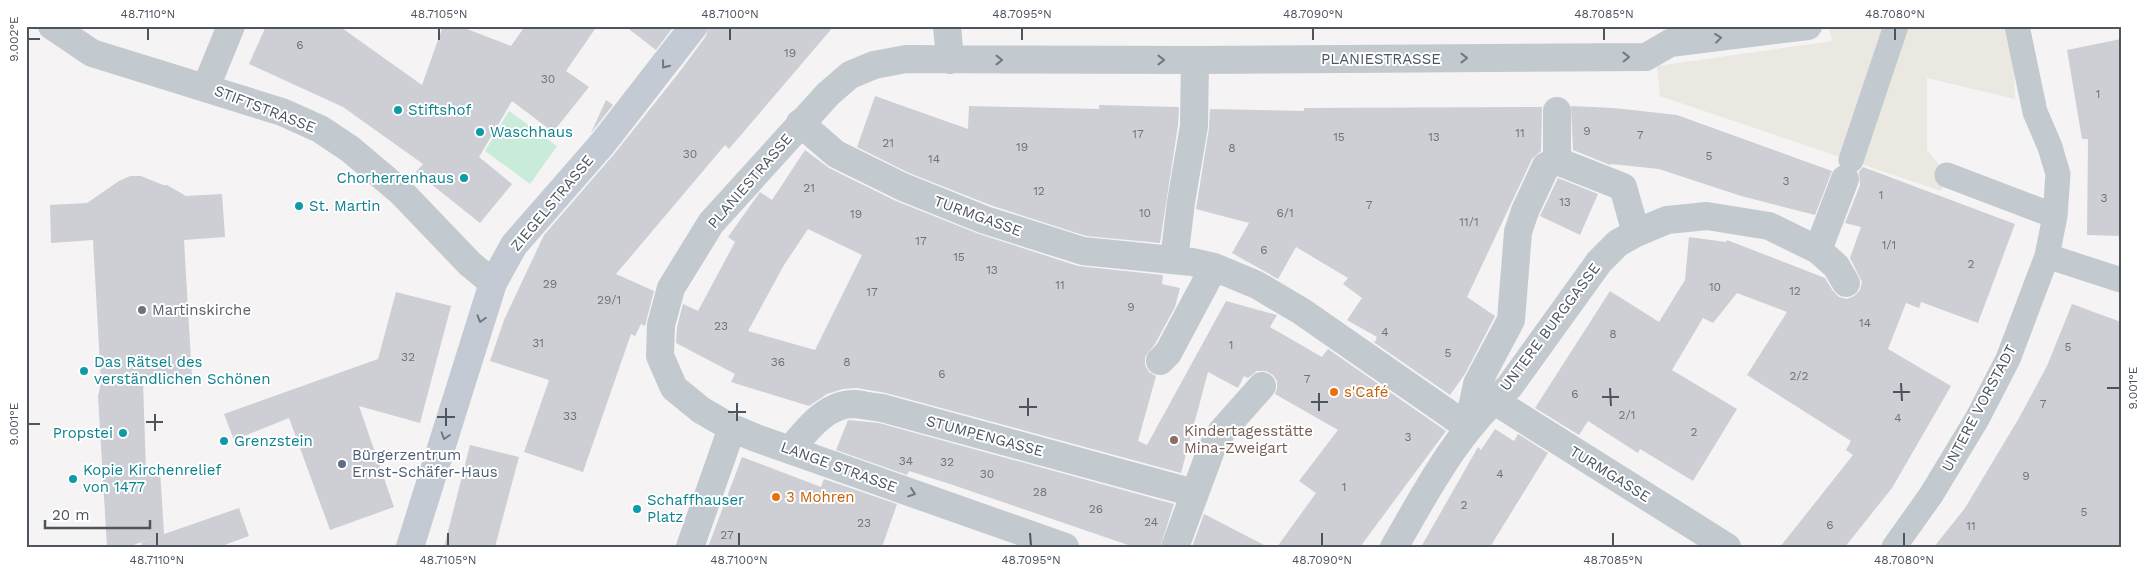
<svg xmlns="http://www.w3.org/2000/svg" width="2147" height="573" viewBox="0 0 2147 573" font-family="'Work Sans',sans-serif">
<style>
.commercial{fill:#eae8e1}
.green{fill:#c8ecd9}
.building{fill:#cdcfd4;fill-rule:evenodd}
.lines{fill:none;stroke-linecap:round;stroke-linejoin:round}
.pedestrian{stroke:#c2c9cf;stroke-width:25}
.minor{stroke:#c2c9cf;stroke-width:28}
.secondary{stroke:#c3cad4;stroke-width:28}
.oneway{stroke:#6f7780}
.oneway2{stroke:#707781}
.ticks{fill:none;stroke:#4c545e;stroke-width:2}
.culture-dot{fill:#0f9aa8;stroke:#fff;stroke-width:2}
.worship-dot{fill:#6b7280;stroke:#fff;stroke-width:2}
.food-dot{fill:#e8710a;stroke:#fff;stroke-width:2}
.education-dot{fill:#8d6e63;stroke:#fff;stroke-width:2}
.service-dot{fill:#5c6f8a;stroke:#fff;stroke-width:2}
.labels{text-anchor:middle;stroke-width:4;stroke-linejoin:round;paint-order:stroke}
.number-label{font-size:12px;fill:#6c737c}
.street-label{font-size:15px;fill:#4c545e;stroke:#fff}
.culture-label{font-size:15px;fill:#0d838f;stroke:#fff;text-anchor:start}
.worship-label{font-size:15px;fill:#5b616d;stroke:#fff;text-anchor:start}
.food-label{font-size:15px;fill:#c56008;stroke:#fff;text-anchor:start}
.education-label{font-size:15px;fill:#785e54;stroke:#fff;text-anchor:start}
.service-label{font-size:15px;fill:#4e5e75;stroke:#fff;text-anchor:start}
.neatline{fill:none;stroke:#4c545e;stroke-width:2}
.ticks-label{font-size:12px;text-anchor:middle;fill:#4c545e}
</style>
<rect width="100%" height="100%" fill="#f5f3f3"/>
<path class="commercial" d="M 1829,26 L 2013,26 L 2015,99 L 1927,78 L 1927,150 L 1947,175 L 1941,191 L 1660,96 L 1657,66 L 1832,41 Z"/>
<path class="green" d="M 509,111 L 557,146 L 530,184 L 485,151 Z"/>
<path class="building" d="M 266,26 L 339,26 L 422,85 L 443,26 L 459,26 L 511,46 L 525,26 L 597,26 L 566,71 L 589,87 L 553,132 L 512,101 L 479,157 L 512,184 L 480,223 L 416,172 L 423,164 L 343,107 L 249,64 Z
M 625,26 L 674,26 L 656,50 Z
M 709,26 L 834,26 L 729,149 L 725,145 L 616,274 L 654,291 L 645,326 L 641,324 L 635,336 L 631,334 L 583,472 L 524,452 L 549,380 L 490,361 L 504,320 L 544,235 L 615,153 L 681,70 L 706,36 Z
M 2121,39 L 2121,236 L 2087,235 L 2088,139 L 2082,139 L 2067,50 Z
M 875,96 L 968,129 L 969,106 L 1099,109 L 1099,105 L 1179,107 L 1178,125 L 1160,243 L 1086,236 L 990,205 L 909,173 L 857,147 Z
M 606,100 L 613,105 L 591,133 Z
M 1571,106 L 1614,108 L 1677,115 L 1832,171 L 1815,215 L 1741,196 L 1659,169 L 1611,164 L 1610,165 L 1573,150 Z
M 1542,107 L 1541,151 L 1532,159 L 1467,297 L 1495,316 L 1465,374 L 1450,395 L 1372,341 L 1375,342 L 1377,337 L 1347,320 L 1362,298 L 1343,284 L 1348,278 L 1296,247 L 1278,279 L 1232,253 L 1249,223 L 1196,209 L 1209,128 L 1210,109 L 1304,111 L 1304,108 Z
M 805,150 L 829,168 L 896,201 L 979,234 L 1078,266 L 1163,275 L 1162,284 L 1180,288 L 1175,307 L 1155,344 L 1145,357 L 1145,365 L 1149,372 L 1156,376 L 1138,441 L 1147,445 L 1226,301 L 1277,315 L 1270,327 L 1322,357 L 1328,349 L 1446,431 L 1360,547 L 1277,547 L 1316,493 L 1299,481 L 1338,430 L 1275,394 L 1277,389 L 1277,381 L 1273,375 L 1266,371 L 1257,371 L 1248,378 L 1244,376 L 1238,388 L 1208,372 L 1181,473 L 886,393 L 857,388 L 843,389 L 827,394 L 809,406 L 731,382 L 735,374 L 676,343 L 677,327 L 683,304 L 698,311 L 735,242 L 728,237 L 760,192 L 772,200 ZM 808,229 L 862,255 L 815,350 L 748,331 L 784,265 Z
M 1863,167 L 2015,224 L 1978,323 L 1921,302 L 1919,308 L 1906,303 L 1888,349 L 1951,386 L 1892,488 L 1845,547 L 1780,547 L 1853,455 L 1846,450 L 1851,441 L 1747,375 L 1787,312 L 1737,293 L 1713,323 L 1703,318 L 1672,370 L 1737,409 L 1693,481 L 1640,449 L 1638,453 L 1588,421 L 1579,435 L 1535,408 L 1610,291 L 1659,322 L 1685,280 L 1689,237 L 1726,242 L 1727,240 L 1825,278 L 1833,291 L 1839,297 L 1847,299 L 1854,296 L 1860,290 L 1862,282 L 1850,258 L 1861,227 L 1845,223 L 1860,185 L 1859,172 Z
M 130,176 L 141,176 L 163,185 L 167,185 L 186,196 L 222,194 L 225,237 L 184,240 L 192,378 L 143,381 L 146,472 L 160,470 L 164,534 L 128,547 L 107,547 L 98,396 L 101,383 L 93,240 L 51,243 L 50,205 L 87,203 L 119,181 Z
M 1558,178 L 1598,194 L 1580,235 L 1540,216 Z
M 396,292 L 451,306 L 420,423 L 359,406 L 394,507 L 330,530 L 289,418 L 234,440 L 224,414 L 378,359 Z
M 2072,304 L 2121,322 L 2121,547 L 1934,547 L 1965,508 L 2019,418 L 2047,366 Z
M 848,420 L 879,423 L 1174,504 L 1160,547 L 1134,547 L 953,485 L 909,471 L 907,475 L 836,450 Z
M 1495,429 L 1514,441 L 1518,434 L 1548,453 L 1490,547 L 1421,547 L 1478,447 L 1481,450 Z
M 470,445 L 519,457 L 495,547 L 444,547 Z
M 742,457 L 821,487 L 824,479 L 897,504 L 882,547 L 708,547 Z
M 239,508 L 249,536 L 219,547 L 142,547 L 141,542 Z
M 1204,514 L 1268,547 L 1192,547 Z"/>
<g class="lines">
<path class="pedestrian" d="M 1851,160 L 1896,26
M 1947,175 L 2055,216
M 2047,256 L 2121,280
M 1894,547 L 1931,495 L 1977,419 L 2008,359 L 2047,256 L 2055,216 L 2058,174 L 2050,147 L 2035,112 L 2017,26"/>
<path class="minor" d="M 52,26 L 92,53 L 282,112 L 320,129 L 350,149 L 401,192 L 470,264 L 493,283
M 947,26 L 950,60
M 206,87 L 231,26
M 800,123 L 836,154 L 903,187 L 985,220 L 1083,251 L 1192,262 L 1214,267 L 1257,285 L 1301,311 L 1468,427 L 1477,384 L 1511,320 L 1518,232 L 1525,211 L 1546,166 L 1557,161 L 1557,111
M 1557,161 L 1623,187 L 1636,233
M 1818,250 L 1836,266 L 1846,283
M 1174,260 L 1181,202 L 1194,126 L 1195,60
M 1160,361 L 1168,353 L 1214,267
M 1493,400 L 1727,547
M 790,450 C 806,431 826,403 855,404 C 864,405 873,407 882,408 L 1194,493
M 690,547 L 732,428
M 1065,547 L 756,438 L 732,428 L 701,410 L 674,388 L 660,356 L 661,325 L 671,288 L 711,223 L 828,94 L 850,75 L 874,65 L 906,59 L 1195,60 L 1646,57 L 1670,43 L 1808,26
M 1175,547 L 1211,450 L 1222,431 L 1262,386
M 1394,547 C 1427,491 1458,429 1509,387 L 1599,262 L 1618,243 L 1636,233 L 1667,220 L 1707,216 L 1769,226 L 1818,250 L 1845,179"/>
<path class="secondary" d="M 410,547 L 493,283 L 514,245 L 603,143 L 694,26"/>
</g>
<defs><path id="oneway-chevron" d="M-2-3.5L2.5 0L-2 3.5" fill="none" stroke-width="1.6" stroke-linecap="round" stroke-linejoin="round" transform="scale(1.25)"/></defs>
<g class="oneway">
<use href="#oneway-chevron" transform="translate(1718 38) rotate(-7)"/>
<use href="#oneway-chevron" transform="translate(1626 57) rotate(-1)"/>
<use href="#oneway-chevron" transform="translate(1464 58)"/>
<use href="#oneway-chevron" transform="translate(999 60)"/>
<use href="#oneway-chevron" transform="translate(1161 60)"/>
<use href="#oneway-chevron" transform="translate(912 493) rotate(19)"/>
</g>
<g class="oneway2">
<use href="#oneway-chevron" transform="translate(665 65) rotate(128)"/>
<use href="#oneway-chevron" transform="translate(481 319) rotate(106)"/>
<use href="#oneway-chevron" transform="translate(445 436) rotate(108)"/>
</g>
<path class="ticks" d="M 148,28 L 148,40M 439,28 L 439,40M 730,28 L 730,40M 1022,28 L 1022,40M 1313,28 L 1313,40M 1604,28 L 1604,40M 1895,28 L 1895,40M 28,39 L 40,39M 1901,383 L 1902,401M 1610,388 L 1611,406M 2107,388 L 2120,388M 1893,392 L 1910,392M 1319,393 L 1319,411M 1602,397 L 1619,397M 1028,398 L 1028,416M 1311,402 L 1328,402M 737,403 L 737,421M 1019,407 L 1037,407M 446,408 L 446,426M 728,412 L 746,412M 155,414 L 155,431M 437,417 L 455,417M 146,422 L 163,422M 28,424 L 40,424M 157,533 L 157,546M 448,533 L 448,546M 739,533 L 739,546M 1030,533 L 1031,546M 1322,533 L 1322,546M 1613,533 L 1613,546M 1904,533 L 1904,546"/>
<g class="culture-dot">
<circle cx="398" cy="110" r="5"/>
<circle cx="480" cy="132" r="5"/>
<circle cx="464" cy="178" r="5"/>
<circle cx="299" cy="206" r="5"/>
<circle cx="84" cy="371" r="5"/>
<circle cx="123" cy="433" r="5"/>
<circle cx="224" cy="441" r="5"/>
<circle cx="73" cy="479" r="5"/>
<circle cx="637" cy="509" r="5"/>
</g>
<circle class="worship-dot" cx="142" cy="310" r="5"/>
<g class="food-dot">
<circle cx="1334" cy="392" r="5"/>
<circle cx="776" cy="497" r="5"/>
</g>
<circle class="education-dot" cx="1174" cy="440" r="5"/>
<circle class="service-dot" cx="342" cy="464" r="5"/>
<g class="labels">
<g class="number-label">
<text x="300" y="49">6</text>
<text x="790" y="57">19</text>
<text x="548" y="83">30</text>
<text x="2098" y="98">1</text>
<text x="1587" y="135">9</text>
<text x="1520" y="137">11</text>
<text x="1138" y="138">17</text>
<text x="1640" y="139">7</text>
<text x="1339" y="141">15</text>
<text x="1434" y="141">13</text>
<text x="888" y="147">21</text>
<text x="1022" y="151">19</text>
<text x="1232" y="152">8</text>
<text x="690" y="158">30</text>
<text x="1709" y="160">5</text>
<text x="934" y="163">14</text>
<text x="1786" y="185">3</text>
<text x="809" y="192">21</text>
<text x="1039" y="195">12</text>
<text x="1881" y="199">1</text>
<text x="2104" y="202">3</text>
<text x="1565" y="206">13</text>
<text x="1369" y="209">7</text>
<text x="1145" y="217">10</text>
<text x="1285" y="217">6/1</text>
<text x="856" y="218">19</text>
<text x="1469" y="226">11/1</text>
<text x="921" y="245">17</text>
<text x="1889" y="249">1/1</text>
<text x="1264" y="254">6</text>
<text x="959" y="261">15</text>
<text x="1971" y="268">2</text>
<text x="992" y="274">13</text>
<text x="550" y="288">29</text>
<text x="1060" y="289">11</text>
<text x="1715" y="291">10</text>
<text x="1795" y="295">12</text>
<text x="872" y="296">17</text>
<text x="609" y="304">29/1</text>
<text x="1131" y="311">9</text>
<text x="1865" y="327">14</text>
<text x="721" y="330">23</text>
<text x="1385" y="336">4</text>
<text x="1613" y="338">8</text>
<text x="538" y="347">31</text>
<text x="1231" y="349">1</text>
<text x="2068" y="351">5</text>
<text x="1448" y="357">5</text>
<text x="408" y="361">32</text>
<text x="778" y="366">36</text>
<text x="847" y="366">8</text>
<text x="942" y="378">6</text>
<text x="1799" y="380">2/2</text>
<text x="1307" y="383">7</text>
<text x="1575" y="398">6</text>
<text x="2043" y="408">7</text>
<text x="1627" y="419">2/1</text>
<text x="570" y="420">33</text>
<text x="1898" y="422">4</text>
<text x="1694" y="436">2</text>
<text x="1408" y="441">3</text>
<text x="906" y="465">34</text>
<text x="947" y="466">32</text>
<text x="987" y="478">30</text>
<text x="1500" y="478">4</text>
<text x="2026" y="480">9</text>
<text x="1344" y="491">1</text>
<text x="1040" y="496">28</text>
<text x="1464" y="509">2</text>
<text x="1096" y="513">26</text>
<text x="2084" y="516">5</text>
<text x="1151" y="526">24</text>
<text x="864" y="527">23</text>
<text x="1830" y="529">6</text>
<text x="1971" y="530">11</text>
<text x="727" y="539">27</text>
</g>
<g class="street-label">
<text x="1381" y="64">PLANIESTRASSE</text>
<text transform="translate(265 109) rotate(21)" y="5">STIFTSTRASSE</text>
<text transform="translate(750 181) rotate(-49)" y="5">PLANIESTRASSE</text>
<text transform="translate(552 203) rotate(-50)" y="5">ZIEGELSTRASSE</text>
<text transform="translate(978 216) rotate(20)" y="5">TURMGASSE</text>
<text transform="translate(1550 327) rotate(-53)" y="5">UNTERE BURGGASSE</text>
<text transform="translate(1979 408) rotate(-62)" y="5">UNTERE VORSTADT</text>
<text transform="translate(985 436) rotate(15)" y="5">STUMPENGASSE</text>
<text transform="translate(839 467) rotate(20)" y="5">LANGE STRASSE</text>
<text transform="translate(1610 474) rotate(32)" y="5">TURMGASSE</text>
</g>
<g class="culture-label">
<text x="408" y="115">Stiftshof</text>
<text x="490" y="137">Waschhaus</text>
<text x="454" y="183" text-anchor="end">Chorherrenhaus</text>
<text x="309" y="211">St. Martin</text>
<text x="94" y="367">Das Rätsel des<tspan x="94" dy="17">verständlichen Schönen</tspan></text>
<text x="113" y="438" text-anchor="end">Propstei</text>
<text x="234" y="446">Grenzstein</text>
<text x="83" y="475">Kopie Kirchenrelief<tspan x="83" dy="17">von 1477</tspan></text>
<text x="647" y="505">Schaffhauser<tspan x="647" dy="17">Platz</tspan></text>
</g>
<g class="worship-label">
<text x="152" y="315">Martinskirche</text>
</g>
<g class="food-label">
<text x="1344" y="397">s'Café</text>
<text x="786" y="502">3 Mohren</text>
</g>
<g class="education-label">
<text x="1184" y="436">Kindertagesstätte<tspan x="1184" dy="17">Mina-Zweigart</tspan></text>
</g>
<g class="service-label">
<text x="352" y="460">Bürgerzentrum<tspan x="352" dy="17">Ernst-Schäfer-Haus</tspan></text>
</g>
</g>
<rect width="2147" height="573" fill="none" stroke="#ffffff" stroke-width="55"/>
<path d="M45 520v8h105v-8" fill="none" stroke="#4c545e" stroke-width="2.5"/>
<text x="52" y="520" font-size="15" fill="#4c545e" stroke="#ffffff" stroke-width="4" paint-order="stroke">20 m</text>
<rect x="28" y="28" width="2092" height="518" class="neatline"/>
<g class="ticks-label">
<text x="148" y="18">48.7110°N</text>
<text x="439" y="18">48.7105°N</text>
<text x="730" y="18">48.7100°N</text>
<text x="1022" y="18">48.7095°N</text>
<text x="1313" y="18">48.7090°N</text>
<text x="1604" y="18">48.7085°N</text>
<text x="1895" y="18">48.7080°N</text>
<text transform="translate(14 39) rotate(-90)" y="4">9.002°E</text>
<text transform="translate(2133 388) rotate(-90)" y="4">9.001°E</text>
<text transform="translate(14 424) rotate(-90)" y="4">9.001°E</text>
<text x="157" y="564">48.7110°N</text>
<text x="448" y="564">48.7105°N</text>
<text x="739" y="564">48.7100°N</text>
<text x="1031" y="564">48.7095°N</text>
<text x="1322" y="564">48.7090°N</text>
<text x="1613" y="564">48.7085°N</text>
<text x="1904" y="564">48.7080°N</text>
</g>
</svg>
